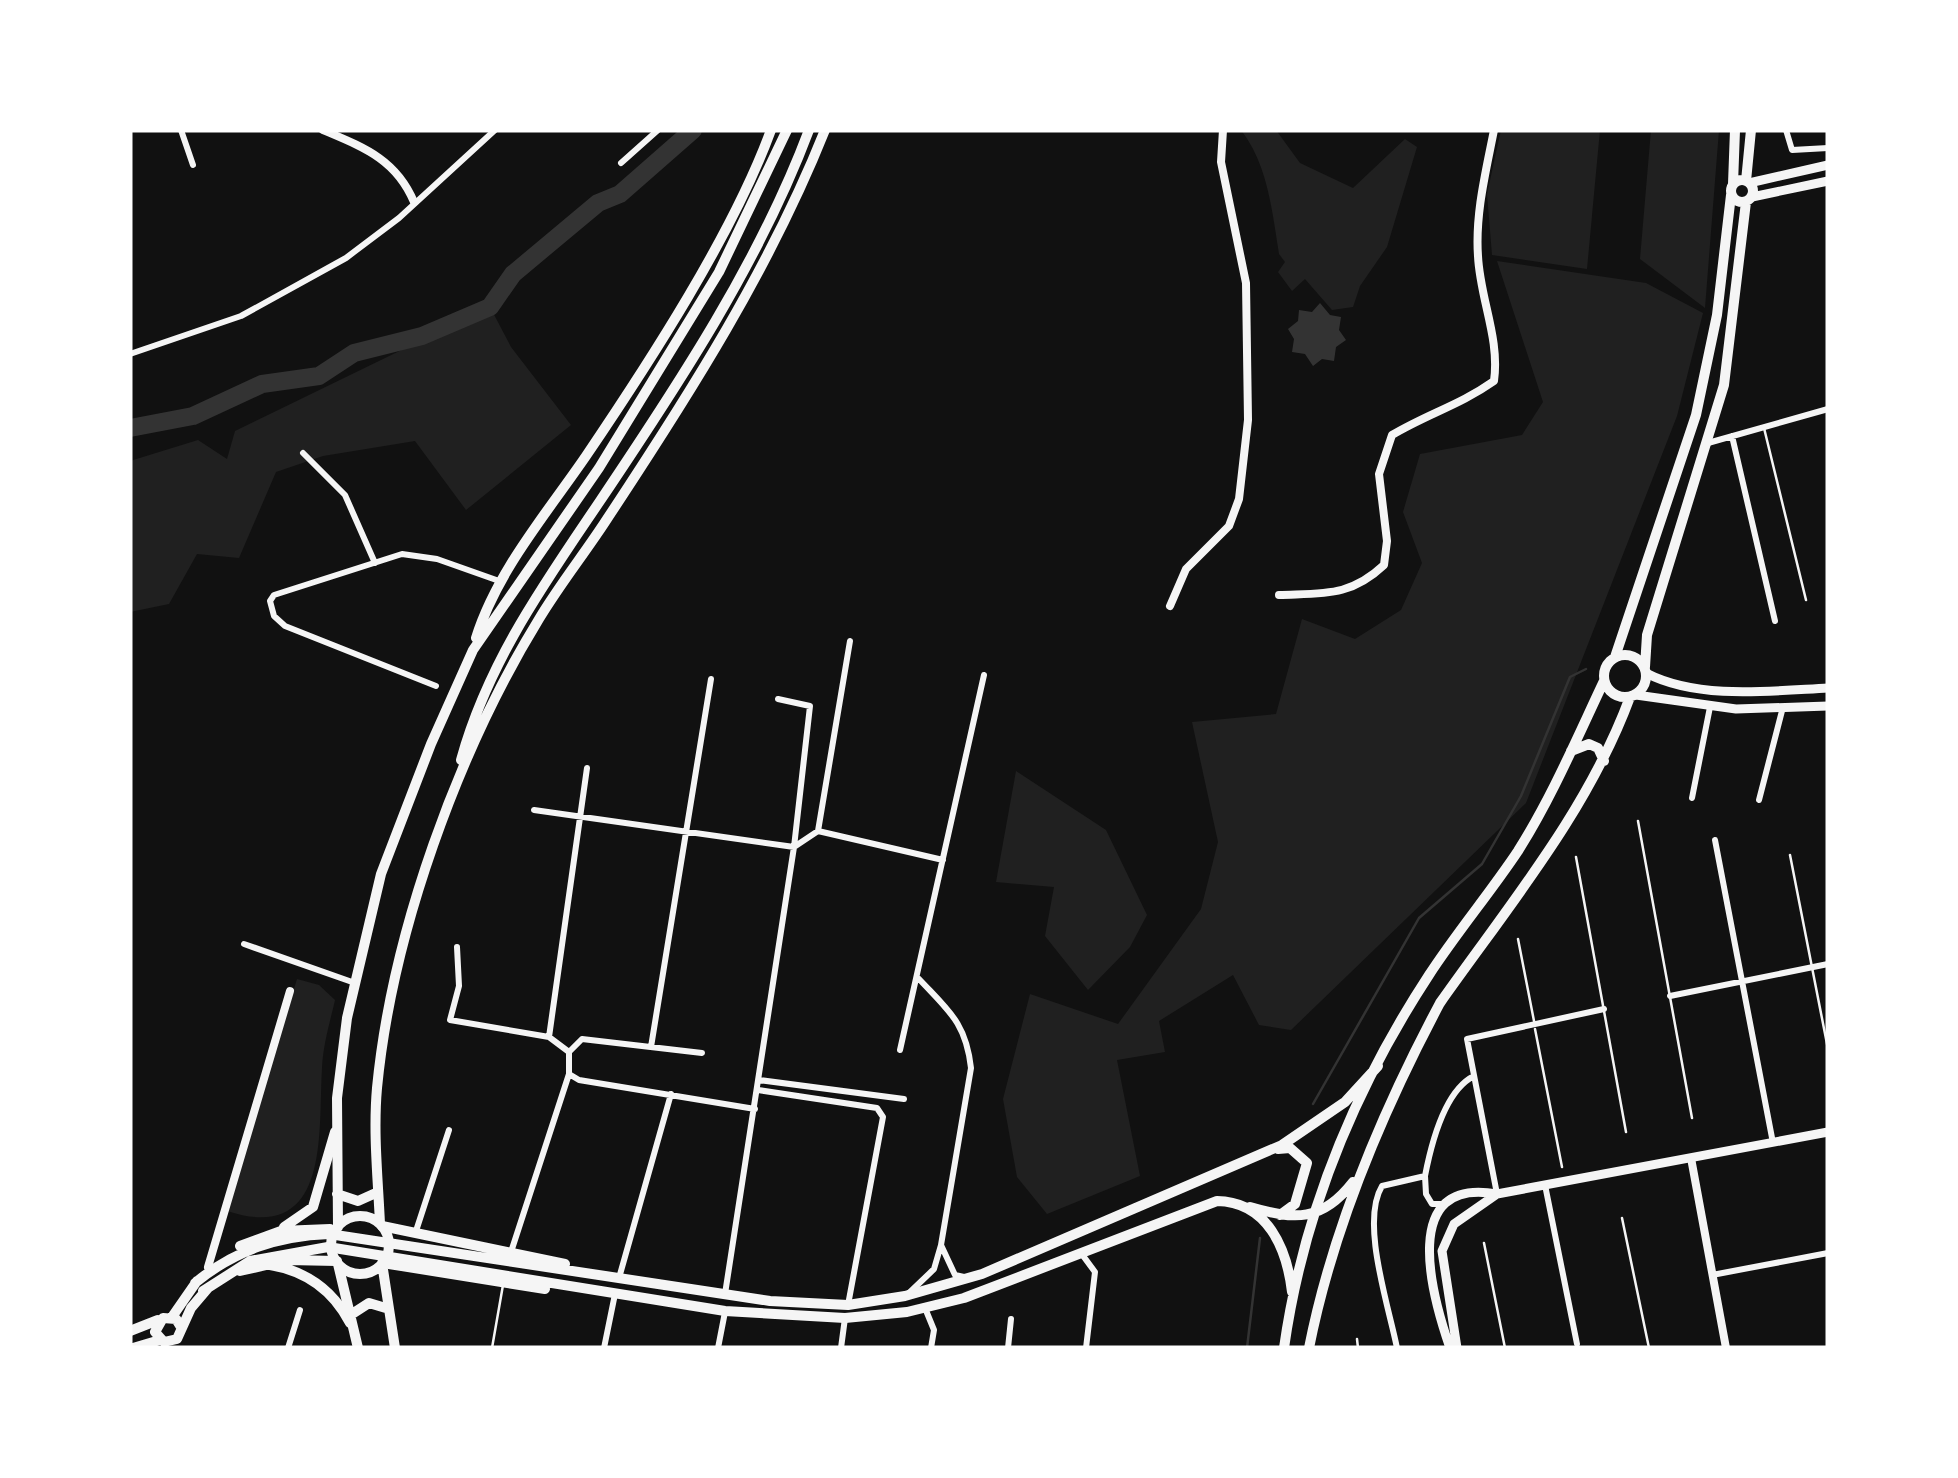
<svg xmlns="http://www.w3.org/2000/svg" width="1958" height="1478" viewBox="0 0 1958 1478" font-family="'PT Sans Narrow',sans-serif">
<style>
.green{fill:#202020}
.water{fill:#333}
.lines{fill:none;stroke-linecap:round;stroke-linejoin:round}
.stream{stroke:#333;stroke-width:2.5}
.river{stroke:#333;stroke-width:18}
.service{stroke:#f5f5f5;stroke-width:2.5}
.minor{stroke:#f5f5f5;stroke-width:6}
.tertiary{stroke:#f5f5f5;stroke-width:8}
.secondary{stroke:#f5f5f5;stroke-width:9}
.primary{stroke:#f5f5f5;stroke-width:10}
.trunk{stroke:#f5f5f5;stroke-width:10}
</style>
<rect width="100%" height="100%" fill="#111"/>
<path class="green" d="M 1241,130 L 1276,130 L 1300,163 L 1353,188 L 1405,139 L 1417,147 L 1387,247 L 1360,286 L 1353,307 L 1332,310 L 1305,279 L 1292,291 L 1278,272 L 1285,262 L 1279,254 C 1272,211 1268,165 1241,130 Z
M 1501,130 L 1600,130 L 1587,269 L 1492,255 L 1487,194 Z
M 1651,130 L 1719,130 L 1705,308 L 1640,259 Z
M 1497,261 L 1646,283 L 1703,313 L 1677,416 L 1526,803 L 1291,1030 L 1259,1025 L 1233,975 L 1159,1021 L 1165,1052 L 1117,1060 L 1140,1176 L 1047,1214 L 1017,1177 L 1003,1099 L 1030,994 L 1118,1024 L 1201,909 L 1218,842 L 1192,722 L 1276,714 L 1302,619 L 1355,639 L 1401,610 L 1422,563 L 1403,512 L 1420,454 L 1522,435 L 1543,402 Z
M 490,307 L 511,347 L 571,425 L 466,510 L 415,441 L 323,456 L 276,472 L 239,558 L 197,554 L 169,604 L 130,612 L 130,461 L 198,440 L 227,459 L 235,431 Z
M 1016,771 L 1106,830 L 1147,915 L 1130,947 L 1088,990 L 1045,936 L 1054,887 L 996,882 Z
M 297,979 L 319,985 L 335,1000 C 330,1022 323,1045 322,1068 C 318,1133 331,1245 227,1211 Z"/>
<path class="water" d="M 1320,303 L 1330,315 L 1341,317 L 1339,330 L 1346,340 L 1336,347 L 1334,361 L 1322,359 L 1313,366 L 1305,354 L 1292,352 L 1294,339 L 1288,329 L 1298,321 L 1299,310 L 1312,312 Z"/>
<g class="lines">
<path class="stream" d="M 1313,1104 L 1419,918 L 1482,864 L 1521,796 L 1570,677 L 1586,669
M 1247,1348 L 1260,1238"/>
<path class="river" d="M 130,428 L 193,416 L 262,384 L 319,376 L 354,353 L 422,336 L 490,307 L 513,274 L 598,203 L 620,194 L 693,130"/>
<path class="service" d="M 1764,428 L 1806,600
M 1638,821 L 1692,1118
M 1790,855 L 1828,1049
M 1576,857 L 1626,1132
M 1518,939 L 1534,1021
M 1535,1029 L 1562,1167
M 1622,1218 L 1649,1348
M 1484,1243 L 1505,1348
M 1357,1339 L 1358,1348
M 492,1348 L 503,1285"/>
<path class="minor" d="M 181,130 L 193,165
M 1786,130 L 1792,150 L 1828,148
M 621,163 L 658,130
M 130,354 L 241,316 L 346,258 L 399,218 L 495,130
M 1732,436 L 1775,621
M 1708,443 L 1828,409
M 303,453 L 345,495 L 375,563
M 436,686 L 285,626 L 274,616 L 270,601 L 274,595 L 402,554 L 437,559 L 502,582
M 1692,798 L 1710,707
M 1759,800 L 1783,707
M 534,810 L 794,847 L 818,831 L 943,860
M 818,831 L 850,641
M 1715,840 L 1773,1143
M 244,944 L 355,983
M 457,947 L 459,986 L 450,1020 L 549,1037
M 919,979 C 949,1011 966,1023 971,1068 L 941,1245
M 1670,996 L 1828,964
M 651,1047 L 711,679
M 900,1050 L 984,675
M 569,1052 L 549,1037 L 587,768
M 702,1053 L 582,1039 L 569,1052 L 569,1074 L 579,1080 L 755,1109
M 759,1080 L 904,1099
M 758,1090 L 877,1108 L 883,1117 L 848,1305
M 1425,1176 L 1426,1194 L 1432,1204 L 1443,1204
M 1545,1185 L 1577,1344
M 1497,1194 L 1467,1039 L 1604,1009
M 415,1234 L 449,1130
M 511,1252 L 569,1074
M 1081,1253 L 1095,1272 L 1086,1348
M 1712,1275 L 1828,1253
M 619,1278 L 671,1094
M 909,1293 L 934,1269 L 941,1245 L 955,1275 L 964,1277
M 725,1294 L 794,847 L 810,706 L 778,699
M 925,1308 L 934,1330 L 931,1348
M 288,1348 L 300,1310
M 604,1348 L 615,1294
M 718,1348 L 725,1312
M 841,1348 L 845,1318
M 1008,1348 L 1011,1319
M 1397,1348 C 1389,1307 1360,1222 1382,1186 L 1425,1176 C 1431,1145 1444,1091 1474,1076"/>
<path class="tertiary" d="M 323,130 C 363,147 396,159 414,202
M 1279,595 C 1324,593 1350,597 1384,565 L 1387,541 L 1379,474 L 1392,435 C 1427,414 1460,405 1494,381 C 1500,338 1480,299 1478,256 C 1475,214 1486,171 1494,130
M 1170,606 L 1186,569 L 1229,526 L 1239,499 L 1248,420 L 1246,283 L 1221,162 L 1223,130
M 1691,1158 L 1726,1348
M 208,1267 L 290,991"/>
<path class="secondary" d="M 1749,183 L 1828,165
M 1752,197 L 1828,181
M 1646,673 C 1698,700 1771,691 1828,688
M 1636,695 L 1736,709 L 1828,706
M 1450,1348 C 1432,1296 1398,1176 1497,1194 L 1828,1132
M 1457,1348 L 1442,1251 L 1454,1224 L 1497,1194"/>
<path class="primary" d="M1731 191a11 11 0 1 1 22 0a11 11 0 1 1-22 0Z
M 1746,181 L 1751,130
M 1733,184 L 1735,130
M1604 676a21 21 0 1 1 42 0a21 21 0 1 1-42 0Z
M 1615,657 L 1696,415 L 1717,315 L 1731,195
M 1645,667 L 1647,635 L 1724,385 L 1746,202
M 1571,751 L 1589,744 L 1598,748 L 1604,761
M 1278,1149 L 1290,1148 L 1307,1163 L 1295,1204 L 1280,1215
M 1250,1207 C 1295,1220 1322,1222 1353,1182
M 382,1226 L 565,1264
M 284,1227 L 313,1207 L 335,1132
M 240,1246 L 281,1231 L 330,1229
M 389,1264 L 545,1289
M 270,1265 C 306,1271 333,1290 350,1323
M 240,1271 L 288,1260 L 337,1261
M 195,1283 C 235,1250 278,1236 329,1234 L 770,1301 L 848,1305 L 905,1296 L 982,1274 L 1282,1145 L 1345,1102 L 1378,1066
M 203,1291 L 250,1261 L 328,1247 L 725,1311 L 845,1318 L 907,1312 L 964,1298 L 1217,1201 C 1268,1202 1287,1249 1292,1292
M 172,1317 L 197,1281
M 181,1327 L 176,1319 L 163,1318 L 155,1332 L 164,1342 L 177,1339 L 191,1308 L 208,1288
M 130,1331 L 158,1320
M 133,1348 L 160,1340
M 1284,1348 C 1303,1214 1355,1088 1429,975 C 1457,932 1490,893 1518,851 C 1552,797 1577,738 1604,681
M 1309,1348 C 1333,1227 1382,1112 1440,1003 C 1509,905 1588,811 1630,697"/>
<path class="trunk" d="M 476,638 C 497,571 547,513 586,456 C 649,363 733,234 771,130
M 461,760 C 488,662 544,584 600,501 C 678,385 760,261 809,130
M 337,1194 L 358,1201 L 378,1192
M331 1245a29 29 0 1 1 58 0a29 29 0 1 1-58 0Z
M 380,1224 C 378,1179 373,1133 377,1088 C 392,933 458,751 539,619 C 560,584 585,553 607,519 C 689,395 770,268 825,130
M 338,1227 L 337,1098 L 347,1018 L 381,874 L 431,744 L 473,650 L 599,468 L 719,272 L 787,130
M 382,1263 L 395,1348
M 338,1264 L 358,1348
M 352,1314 L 369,1303 L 389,1309"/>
</g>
<rect width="1958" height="1478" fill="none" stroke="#ffffff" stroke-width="265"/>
</svg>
